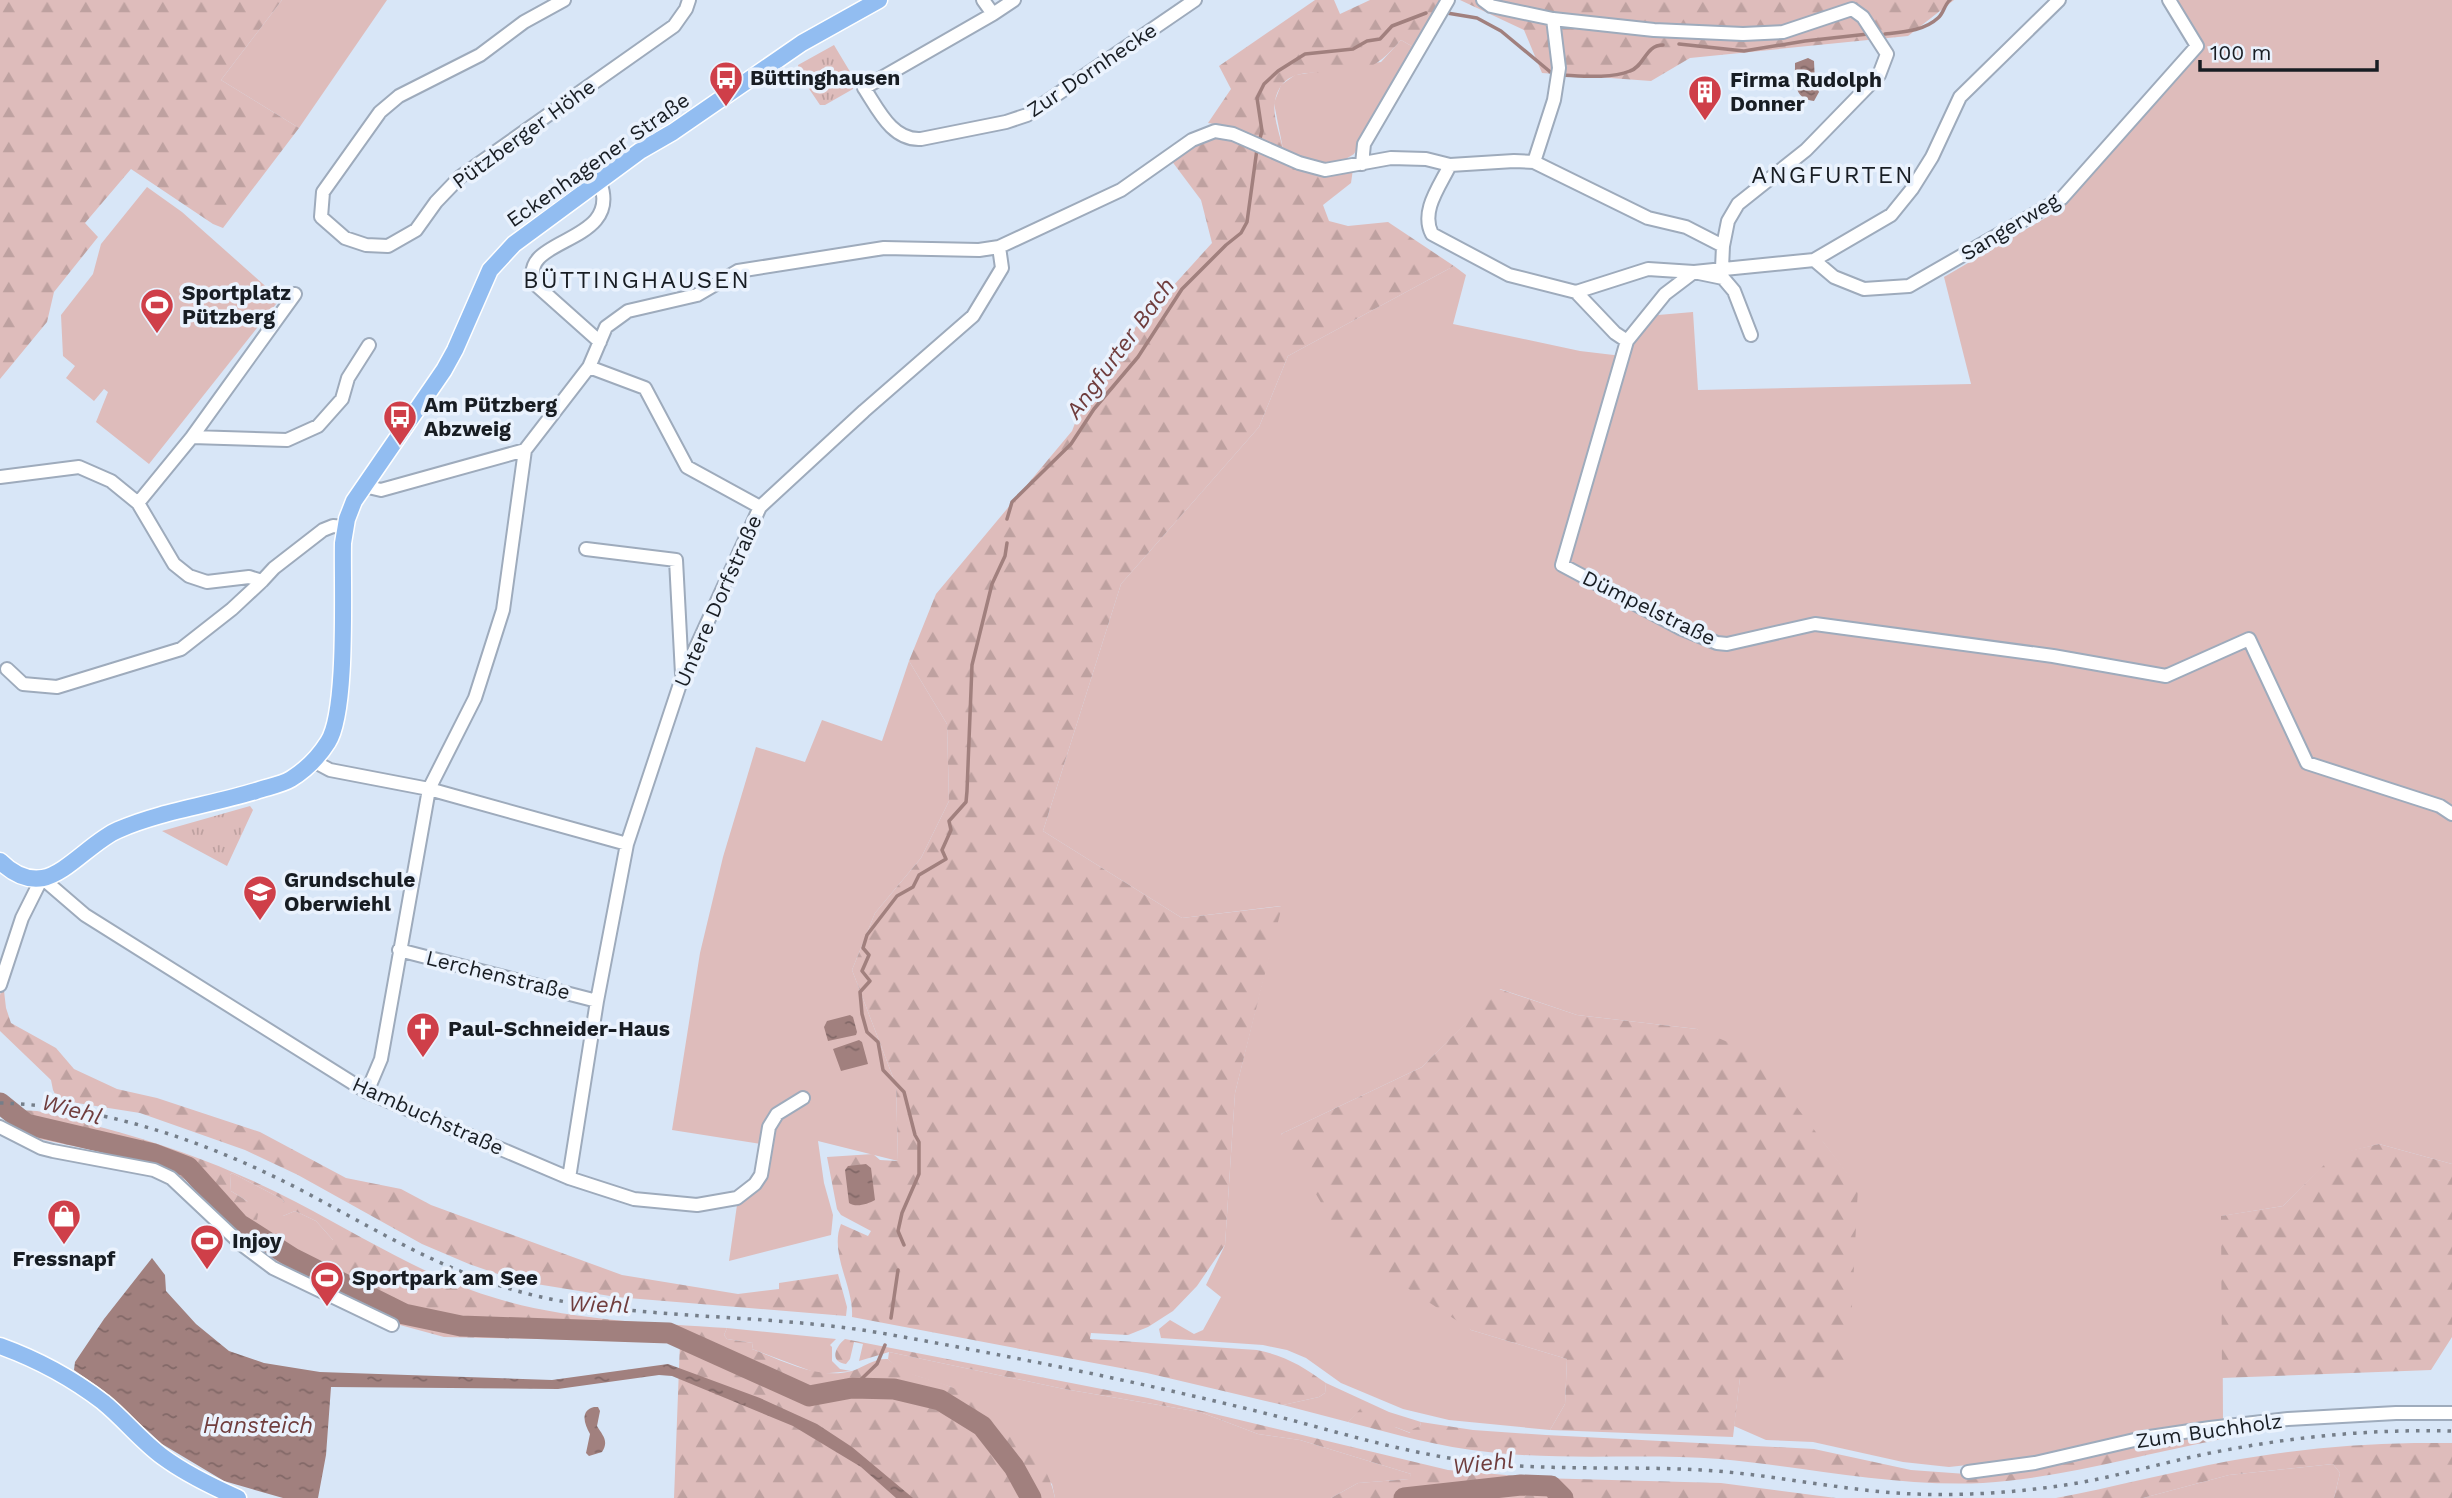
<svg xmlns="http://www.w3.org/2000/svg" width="2452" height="1498" viewBox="0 0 2452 1498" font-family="'Work Sans',sans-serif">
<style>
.grass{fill:#debcbb}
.forest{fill:url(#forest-firs)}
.park{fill:url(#park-tufts)}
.water{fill:url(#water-ripples)}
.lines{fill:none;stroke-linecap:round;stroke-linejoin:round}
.stream{stroke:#a1807e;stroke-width:3.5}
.river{stroke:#a1807e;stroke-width:21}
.minor-casing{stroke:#9eabbc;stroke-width:16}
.major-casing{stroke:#fff;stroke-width:19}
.minor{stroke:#fff;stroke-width:12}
.major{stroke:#92bdf1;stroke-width:16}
.rail{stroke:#757e89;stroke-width:3.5;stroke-dasharray:3.5 7;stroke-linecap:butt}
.labels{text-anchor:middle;stroke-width:7;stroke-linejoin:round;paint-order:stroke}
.street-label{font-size:21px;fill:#181d23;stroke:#eaf2fd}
.poi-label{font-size:21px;font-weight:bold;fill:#181d23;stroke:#eaf2fd;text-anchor:start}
.water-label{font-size:23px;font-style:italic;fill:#703d3d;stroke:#eaf2fd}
.quarter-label{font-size:24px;letter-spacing:2px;fill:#181d23;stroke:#eaf2fd}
</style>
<defs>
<pattern id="forest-firs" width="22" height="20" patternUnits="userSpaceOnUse" patternTransform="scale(1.75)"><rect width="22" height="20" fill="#debcbb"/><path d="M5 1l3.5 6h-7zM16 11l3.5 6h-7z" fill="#bea1a0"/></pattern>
<pattern id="park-tufts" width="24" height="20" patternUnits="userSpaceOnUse" patternTransform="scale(1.75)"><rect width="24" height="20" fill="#debcbb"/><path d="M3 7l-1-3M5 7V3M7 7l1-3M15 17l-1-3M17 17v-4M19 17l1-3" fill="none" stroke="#bea1a0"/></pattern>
<pattern id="water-ripples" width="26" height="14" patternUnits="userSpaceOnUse" patternTransform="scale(1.75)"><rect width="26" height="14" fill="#a1807e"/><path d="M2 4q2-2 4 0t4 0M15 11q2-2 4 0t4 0" fill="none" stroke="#826867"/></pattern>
</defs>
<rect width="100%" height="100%" fill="#d8e6f7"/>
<path class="grass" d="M 282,0 L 387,0 L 299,128 L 221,80 Z
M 2178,0 L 2452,0 L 2452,1164 L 2379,1144 L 2335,1155 L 2283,1206 L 2222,1216 L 2223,1421 L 2059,1455 L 1949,1467 L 1903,1462 L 1813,1442 L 1766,1440 L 1734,1426 L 1740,1378 L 1857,1187 L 1823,1142 L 1697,1029 L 1577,1015 L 1500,989 L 1422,1067 L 1281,1134 L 1471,1330 L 1567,1359 L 1565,1404 L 1550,1430 L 1449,1420 L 1403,1409 L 1341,1383 L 1306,1358 L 1287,1350 L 1263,1345 L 1161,1338 L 1159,1329 L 1170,1320 L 1194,1334 L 1203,1330 L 1221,1297 L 1206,1285 L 1225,1245 L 1235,1093 L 1281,906 L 1182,918 L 1043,831 L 1121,584 L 1259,427 L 1288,356 L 1454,266 L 1466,275 L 1453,324 L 1580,351 L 1622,356 L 1658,315 L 1693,312 L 1698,390 L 1971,384 L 1944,277 L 2059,210 L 2199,52 Z
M 1401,40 L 1415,48 L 1354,154 C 1328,172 1309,161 1283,149 L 1274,103 L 1281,85 L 1295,75 L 1381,62 Z
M 147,187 L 182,212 L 280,299 L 149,464 L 96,422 L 108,392 L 104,389 L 94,401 L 66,378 L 75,366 L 63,356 L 61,315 L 93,274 L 101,244 Z
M 909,661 L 947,724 L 949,801 L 921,858 L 875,913 L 852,970 L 896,1085 L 898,1161 L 818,1141 L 824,1183 L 833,1215 L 831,1235 L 729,1261 L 739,1191 C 759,1176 758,1167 761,1144 L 672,1130 L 700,953 L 723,857 L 756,747 L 805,762 L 822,720 L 882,741 Z
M 232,1173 L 282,1199 L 284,1202 L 283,1216 L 295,1211 L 316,1221 L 333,1240 L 333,1246 L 316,1286 L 287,1271 L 288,1245 L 256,1225 L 247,1201 L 231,1191 L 230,1175 Z
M 727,1328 L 836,1339 L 830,1345 L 832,1347 L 832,1361 L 840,1369 L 851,1371 L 819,1374 L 752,1349 L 753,1343 L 727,1339 L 724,1335 Z
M 889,1352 L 1064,1389 L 1200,1412 L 1258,1434 L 1300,1440 L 1411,1474 L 1410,1479 L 1358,1483 L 1331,1498 L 1055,1498 L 1052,1484 L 951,1387 L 901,1371 L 888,1359 Z
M 1326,1383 L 1389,1412 L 1421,1422 L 1420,1426 L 1411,1433 L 1395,1427 L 1362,1408 L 1348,1422 L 1283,1405 L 1319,1397 L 1325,1393 Z
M 2333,1464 L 2340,1473 L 2334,1498 L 2143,1498 L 2229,1475 Z"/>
<path class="forest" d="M 0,0 L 282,0 L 221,80 L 299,128 L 223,228 L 213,224 L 131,169 L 85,223 L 98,237 L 54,292 L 47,322 L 0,379 Z
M 1315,0 L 1334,0 L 1340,14 L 1370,0 L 1444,0 L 1415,48 L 1401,40 C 1388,54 1378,66 1358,71 C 1330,78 1283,59 1275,101 C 1272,114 1280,135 1283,149 L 1232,127 L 1208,123 L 1231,89 L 1219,66 Z
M 1460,0 L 1954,0 L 1908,36 L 1690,58 L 1651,81 L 1542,73 L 1524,30 Z
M 1211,137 C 1240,137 1264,156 1291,163 C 1311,167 1333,167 1353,169 L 1351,183 L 1323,205 L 1329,221 L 1348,226 L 1388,222 L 1454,266 L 1288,356 L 1259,427 L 1121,584 L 1043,831 L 1182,918 L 1282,906 L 1235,1093 L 1225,1245 L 1197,1286 L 1173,1311 L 1148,1327 L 1128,1335 L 1091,1333 L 1090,1339 L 1257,1350 C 1286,1356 1302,1366 1326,1383 L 1325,1393 L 1319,1397 L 1283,1405 L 1147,1373 L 852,1317 C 854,1286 829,1254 841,1224 L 868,1236 L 871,1231 L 841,1215 L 837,1209 L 827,1157 L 873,1154 L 880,1160 L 898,1161 L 896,1085 L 852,970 L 875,913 L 921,858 L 949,801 L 947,724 L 909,661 L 936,594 L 1072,431 L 1095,372 L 1212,243 L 1201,200 L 1171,160 L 1195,141 Z
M 3,982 L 6,1008 L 11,1023 L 56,1048 L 74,1069 L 117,1089 L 157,1098 L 260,1132 L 346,1178 L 401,1189 L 431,1205 L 622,1275 L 738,1294 L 779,1289 L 779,1283 L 838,1274 L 847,1307 L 846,1316 L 616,1297 L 518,1281 L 469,1264 L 422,1244 L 298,1175 L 245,1150 L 140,1113 L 58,1100 L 53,1090 L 51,1080 L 0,1031 L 0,995 Z
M 1499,989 L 1577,1015 L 1697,1029 L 1756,1054 L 1858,1187 L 1848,1384 L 1740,1378 L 1733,1437 L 1550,1430 L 1565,1404 L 1567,1359 L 1471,1330 L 1348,1249 L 1281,1134 L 1422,1067 Z
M 0,1110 C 12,1111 25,1110 37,1111 C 59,1115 82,1123 104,1128 C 171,1146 235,1170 296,1202 C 354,1232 409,1267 471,1290 C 553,1320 641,1322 727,1328 L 724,1335 L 727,1339 L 753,1343 L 752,1349 C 784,1361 818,1380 852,1371 C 864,1367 875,1358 888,1359 C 909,1378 926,1376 951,1387 C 995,1405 1046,1450 1055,1498 L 674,1498 L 680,1342 L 444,1337 L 400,1325 L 316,1286 L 304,1274 L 307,1246 L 314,1242 L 324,1240 L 333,1245 L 333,1240 L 316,1221 L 295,1211 L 283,1216 L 278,1214 L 275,1207 L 284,1202 L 282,1199 L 232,1173 L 230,1175 L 231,1191 L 247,1201 L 258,1214 L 256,1226 C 277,1238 290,1242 298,1267 L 295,1272 C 264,1270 212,1205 188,1182 C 177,1173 162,1167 150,1162 L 25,1136 L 0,1113 Z
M 2379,1144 L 2452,1164 L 2452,1337 L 2431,1370 L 2222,1378 L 2221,1216 L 2283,1206 L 2335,1154 Z
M 845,1339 L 1148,1398 L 1448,1470 L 1539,1478 L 1721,1483 L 1836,1498 L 1331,1498 L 1358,1483 L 1409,1479 L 1411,1474 L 1300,1440 L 1258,1434 L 1200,1412 L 1064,1389 L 889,1352 L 859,1361 L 863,1344 L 854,1342 L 850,1359 L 846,1364 C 829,1362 835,1347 845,1339 Z
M 1362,1407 L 1393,1416 L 1395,1427 L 1410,1433 L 1413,1429 L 1420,1426 L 1421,1422 L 1473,1430 L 1546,1435 L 1814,1449 L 1911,1470 L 1966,1474 L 2141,1441 L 2281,1423 L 2285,1428 C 2263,1432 2240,1435 2217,1440 C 2139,1455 2063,1478 1983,1483 C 1895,1487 1808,1467 1720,1459 C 1643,1453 1565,1461 1488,1452 C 1440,1447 1394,1434 1348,1422 Z
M 2414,1443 L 2452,1443 L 2452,1498 L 2334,1498 L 2340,1473 L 2333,1464 L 2229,1475 L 2143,1498 L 2056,1498 C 2114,1487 2171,1472 2229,1461 C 2290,1450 2352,1444 2414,1443 Z"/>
<path class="park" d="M 834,45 L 855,80 L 853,89 L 825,105 L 820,105 L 799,74 L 798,65 Z
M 250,806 L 253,810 L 227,866 L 162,831 Z"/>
<path class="water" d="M 1808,58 L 1814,61 L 1815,83 L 1819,92 L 1814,101 C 1793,99 1795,81 1795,63 Z
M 850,1015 L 853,1017 L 857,1032 L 856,1035 L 828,1041 L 824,1027 L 827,1021 Z
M 859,1040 L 862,1042 L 868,1064 L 841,1071 L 833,1049 Z
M 866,1164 L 871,1168 L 875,1200 C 868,1204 856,1208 849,1203 L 845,1170 L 848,1166 Z
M 152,1258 L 165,1275 L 166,1291 L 196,1324 L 229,1351 L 264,1363 L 320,1372 L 552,1380 L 668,1364 L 760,1398 L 817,1424 L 852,1447 L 913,1498 L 896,1498 L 861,1467 L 793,1426 L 672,1376 L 659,1375 L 558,1389 L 331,1387 L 326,1455 L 318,1498 L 283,1498 L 224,1481 L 162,1444 L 104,1391 L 74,1370 L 75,1362 L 104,1319 Z
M 594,1407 L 598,1407 L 600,1411 L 597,1426 C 603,1436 609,1441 602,1452 L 589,1456 L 586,1453 L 590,1434 C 584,1423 580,1411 594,1407 Z"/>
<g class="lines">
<path class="stream" d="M 1447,13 L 1477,18 L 1501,31 L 1554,75
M 1885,34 C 1903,32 1924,31 1938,18 C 1944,13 1944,5 1950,0
M 1679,44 L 1744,51 L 1805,41 L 1868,34
M 1562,75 C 1583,76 1610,79 1630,71 C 1645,66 1645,45 1663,45
M 1259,142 L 1262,131 L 1257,98 L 1264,84 L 1278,71 L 1305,54 L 1353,49 L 1367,41 L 1380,39 L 1392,26 L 1426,13
M 1007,519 L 1012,502 L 1071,444 L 1094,409 L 1138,357 L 1182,289 L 1226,245 L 1241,233 L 1247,222 L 1257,149
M 904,1245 L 898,1231 L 902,1213 L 919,1174 L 919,1142 L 915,1135 L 904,1092 L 883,1070 L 878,1042 L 867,1032 L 862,1014 L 860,992 L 870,981 L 862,971 L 869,955 L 863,948 L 867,935 L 897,896 L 913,887 L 919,875 L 946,859 L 942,850 L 951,830 L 949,821 L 966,802 L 967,791 L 972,665 L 992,584 L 1005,556 L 1007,543
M 891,1318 L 898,1270
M 852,1388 L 877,1364 L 885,1345"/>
<path class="river" d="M 0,1103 L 26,1124 L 154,1154 L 188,1167 L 239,1224 L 294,1259 L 404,1314 L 461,1326 L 669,1333 L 809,1396 L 852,1388 L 894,1389 L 940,1400 L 982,1426 L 1014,1467 L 1031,1498
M 1404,1498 L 1521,1485 L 1551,1486 L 1563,1498"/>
<g class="minor-casing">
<path id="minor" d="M 564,0 L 524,22 L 480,55 L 399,96 L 380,112 L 323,192 L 321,217 L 345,238 L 366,245 L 388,246 L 416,230 L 436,202 L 460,177 L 674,26 L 686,9 L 689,0
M 983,0 L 993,14 L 1014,0
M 1483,0 L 1491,6 L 1553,19 L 1654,30 L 1743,34 L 1783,32 L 1852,9 L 1863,17 L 1887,54 L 1879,75 L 1806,150 L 1738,204 L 1728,221 L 1723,246 L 1722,268
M 993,14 L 864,88 C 878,109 892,141 921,139 L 1006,122 L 1027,115 L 1195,0
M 1534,162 L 1554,100 L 1559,68 L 1553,19
M 1362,164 L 1364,144 L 1448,0
M 1450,165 C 1440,186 1420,211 1432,234 L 1509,275 L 1576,292 L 1648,269 L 1694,272 L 1814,260 L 1891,215 L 1912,189 L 1932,157 L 1960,97 L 2059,0
M 1814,260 L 1834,277 L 1864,289 L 1909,286 L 2062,198 L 2197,46 L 2169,0
M 1576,292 L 1615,333 L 1627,341 L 1562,565 L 1680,628 L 1717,643 L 1727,644 L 1815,624 L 2053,656 L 2166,676 L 2249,639 L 2307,763 L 2440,806 L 2452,814
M 1627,341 L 1665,294 L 1694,272 L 1723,278 L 1734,291 L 1751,335
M 600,342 L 535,284 C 515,236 624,246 600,182
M 589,367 L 645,388 L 687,467 L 760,507
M 192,437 L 295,294
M 0,477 L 79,467 L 111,481 L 138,503 L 174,564 L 189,576 L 207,582 L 249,577 L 262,581 L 274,568 L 323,530 L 333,526 L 345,527
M 364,486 L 381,490 L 525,450
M 138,503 L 192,437 L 287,440 L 318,426 L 342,399 L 348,378 L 369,345
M 586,549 L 676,560 L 682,674
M 7,669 L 23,684 L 57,687 L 181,649 L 232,609 L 262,581
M 315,762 L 330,770 L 429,789 L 475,698 L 503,610 L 525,450 L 589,367 L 606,327 L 628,311 L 697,295 L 738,271 L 884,248 L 979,250 L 999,247 L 1121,190 L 1192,140 L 1215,131 L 1233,134 L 1299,163 L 1325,170 L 1391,158 L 1426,159 L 1450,165 L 1514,161 L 1534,162 L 1648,218 L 1686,227 L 1723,246
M 399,950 L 597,1001
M 0,985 L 22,918 L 42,878 L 85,915 L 367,1092 L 569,1178 L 634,1199 L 697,1205 L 737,1198 L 755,1184 L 761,1175 L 769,1127 L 777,1114 L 803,1098
M 367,1092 L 381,1059 L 429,789 L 627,844 L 682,678 L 760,507 L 864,411 L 973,316 L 1002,268 L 999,247
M 0,1127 L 41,1148 L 53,1151 L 154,1170 L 171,1178 L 241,1244 L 273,1268 L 392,1325
M 569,1178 L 597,1001 L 627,844
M 1968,1472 L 2035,1463 L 2143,1438 L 2210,1428 L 2288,1419 L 2396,1413 L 2452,1413"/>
</g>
<g class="major-casing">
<path id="major" d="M 0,861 C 11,872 26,881 43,878 C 66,874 94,840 118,830 C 162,811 210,805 256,791 C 267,787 281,785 291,779 C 307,769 318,758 328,742 C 348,711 342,585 343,543 L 347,519 L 354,501 L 444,370 L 455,350 L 490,270 L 514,244 L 640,151 L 673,132 L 802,43 L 879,0
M 0,1346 C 36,1359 73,1379 103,1402 C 124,1419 141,1441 163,1457 C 186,1474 211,1486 238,1498"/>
</g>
<use href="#minor" class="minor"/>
<use href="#major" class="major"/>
<path class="rail" d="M 0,1103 C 105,1106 208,1142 301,1190 C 397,1241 469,1288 579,1304 C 680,1319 781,1316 881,1333 C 1005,1355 1130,1380 1252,1410 C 1318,1426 1382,1447 1449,1458 C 1532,1473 1617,1465 1701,1470 C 1772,1474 1843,1491 1914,1494 C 1969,1496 2024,1492 2078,1483 C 2127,1474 2176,1459 2226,1450 C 2300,1436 2376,1429 2452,1431"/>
</g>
<defs>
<g id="bus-pin" transform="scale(1.75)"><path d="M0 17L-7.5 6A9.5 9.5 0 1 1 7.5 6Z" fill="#cf3f49" stroke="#eaf2fd"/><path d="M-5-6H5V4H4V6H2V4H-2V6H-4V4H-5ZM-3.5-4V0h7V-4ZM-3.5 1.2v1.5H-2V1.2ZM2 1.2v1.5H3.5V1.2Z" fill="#fff"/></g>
<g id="building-pin" transform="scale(1.75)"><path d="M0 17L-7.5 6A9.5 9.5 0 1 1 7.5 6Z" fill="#cf3f49" stroke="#eaf2fd"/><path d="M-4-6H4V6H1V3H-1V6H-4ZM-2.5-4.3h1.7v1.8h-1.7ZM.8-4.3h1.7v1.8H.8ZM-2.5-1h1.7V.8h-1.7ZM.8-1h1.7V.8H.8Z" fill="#fff"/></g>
<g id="stadium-pin" transform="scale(1.75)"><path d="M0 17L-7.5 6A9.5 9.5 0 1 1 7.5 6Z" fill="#cf3f49" stroke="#eaf2fd"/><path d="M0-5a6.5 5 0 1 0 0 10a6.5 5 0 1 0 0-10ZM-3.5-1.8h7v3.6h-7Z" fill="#fff"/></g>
<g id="school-pin" transform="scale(1.75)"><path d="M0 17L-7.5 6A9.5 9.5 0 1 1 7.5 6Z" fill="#cf3f49" stroke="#eaf2fd"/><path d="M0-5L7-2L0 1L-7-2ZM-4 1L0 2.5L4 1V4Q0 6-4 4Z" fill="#fff"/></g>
<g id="church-pin" transform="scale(1.75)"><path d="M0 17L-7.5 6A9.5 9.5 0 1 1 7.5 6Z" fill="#cf3f49" stroke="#eaf2fd"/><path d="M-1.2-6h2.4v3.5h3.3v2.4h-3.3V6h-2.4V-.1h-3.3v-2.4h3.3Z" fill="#fff"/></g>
<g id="shop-pin" transform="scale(1.75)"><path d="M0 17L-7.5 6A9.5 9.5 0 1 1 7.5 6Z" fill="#cf3f49" stroke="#eaf2fd"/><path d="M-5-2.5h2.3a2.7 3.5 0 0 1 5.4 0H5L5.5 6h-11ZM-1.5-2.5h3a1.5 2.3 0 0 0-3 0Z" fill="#fff"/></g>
</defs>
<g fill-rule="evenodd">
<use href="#bus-pin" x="726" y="78"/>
<use href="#building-pin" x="1705" y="92"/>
<use href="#stadium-pin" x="157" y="305"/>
<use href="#bus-pin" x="400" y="417"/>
<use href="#school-pin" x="260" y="892"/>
<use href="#church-pin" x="423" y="1029"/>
<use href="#shop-pin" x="64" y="1216"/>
<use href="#stadium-pin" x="207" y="1241"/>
<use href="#stadium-pin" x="327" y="1278"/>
</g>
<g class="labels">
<g class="street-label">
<text transform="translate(1092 70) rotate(-34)" y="7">Zur Dornhecke</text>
<text transform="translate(524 134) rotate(-36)" y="7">Pützberger Höhe</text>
<text transform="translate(598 160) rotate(-35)" y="7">Eckenhagener Straße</text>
<text transform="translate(2010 227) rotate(-31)" y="7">Sangerweg</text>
<text transform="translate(718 601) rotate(-66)" y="7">Untere Dorfstraße</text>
<text transform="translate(1649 608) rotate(26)" y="7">Dümpelstraße</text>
<text transform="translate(498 975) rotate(14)" y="7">Lerchenstraße</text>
<text transform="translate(428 1116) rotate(24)" y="7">Hambuchstraße</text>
<text transform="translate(2209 1431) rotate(-8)" y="7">Zum Buchholz</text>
</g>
<g class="poi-label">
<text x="750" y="85">Büttinghausen</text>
<text x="1730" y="87">Firma Rudolph<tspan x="1730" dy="24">Donner</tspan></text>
<text x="182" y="300">Sportplatz<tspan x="182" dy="24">Pützberg</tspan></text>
<text x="424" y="412">Am Pützberg<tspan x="424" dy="24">Abzweig</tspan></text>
<text x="284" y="887">Grundschule<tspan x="284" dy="24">Oberwiehl</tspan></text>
<text x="448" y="1036">Paul-Schneider-Haus</text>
<text x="232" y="1248">Injoy</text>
<text x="64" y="1266" text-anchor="middle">Fressnapf</text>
<text x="352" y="1285">Sportpark am See</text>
</g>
<g class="water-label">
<text transform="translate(1120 348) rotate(-54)" y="8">Angfurter Bach</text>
<text transform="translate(72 1109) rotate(15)" y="8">Wiehl</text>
<text transform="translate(599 1304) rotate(2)" y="8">Wiehl</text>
<text x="258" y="1433">Hansteich</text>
<text transform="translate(1483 1463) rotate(-6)" y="8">Wiehl</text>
</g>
<g class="quarter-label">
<text x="1833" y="183">ANGFURTEN</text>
<text x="637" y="288">BÜTTINGHAUSEN</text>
</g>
</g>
<path d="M2200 60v10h177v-10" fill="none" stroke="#181d23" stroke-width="3.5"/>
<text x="2210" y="60" font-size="21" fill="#181d23" stroke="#eaf2fd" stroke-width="5" paint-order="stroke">100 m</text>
</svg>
